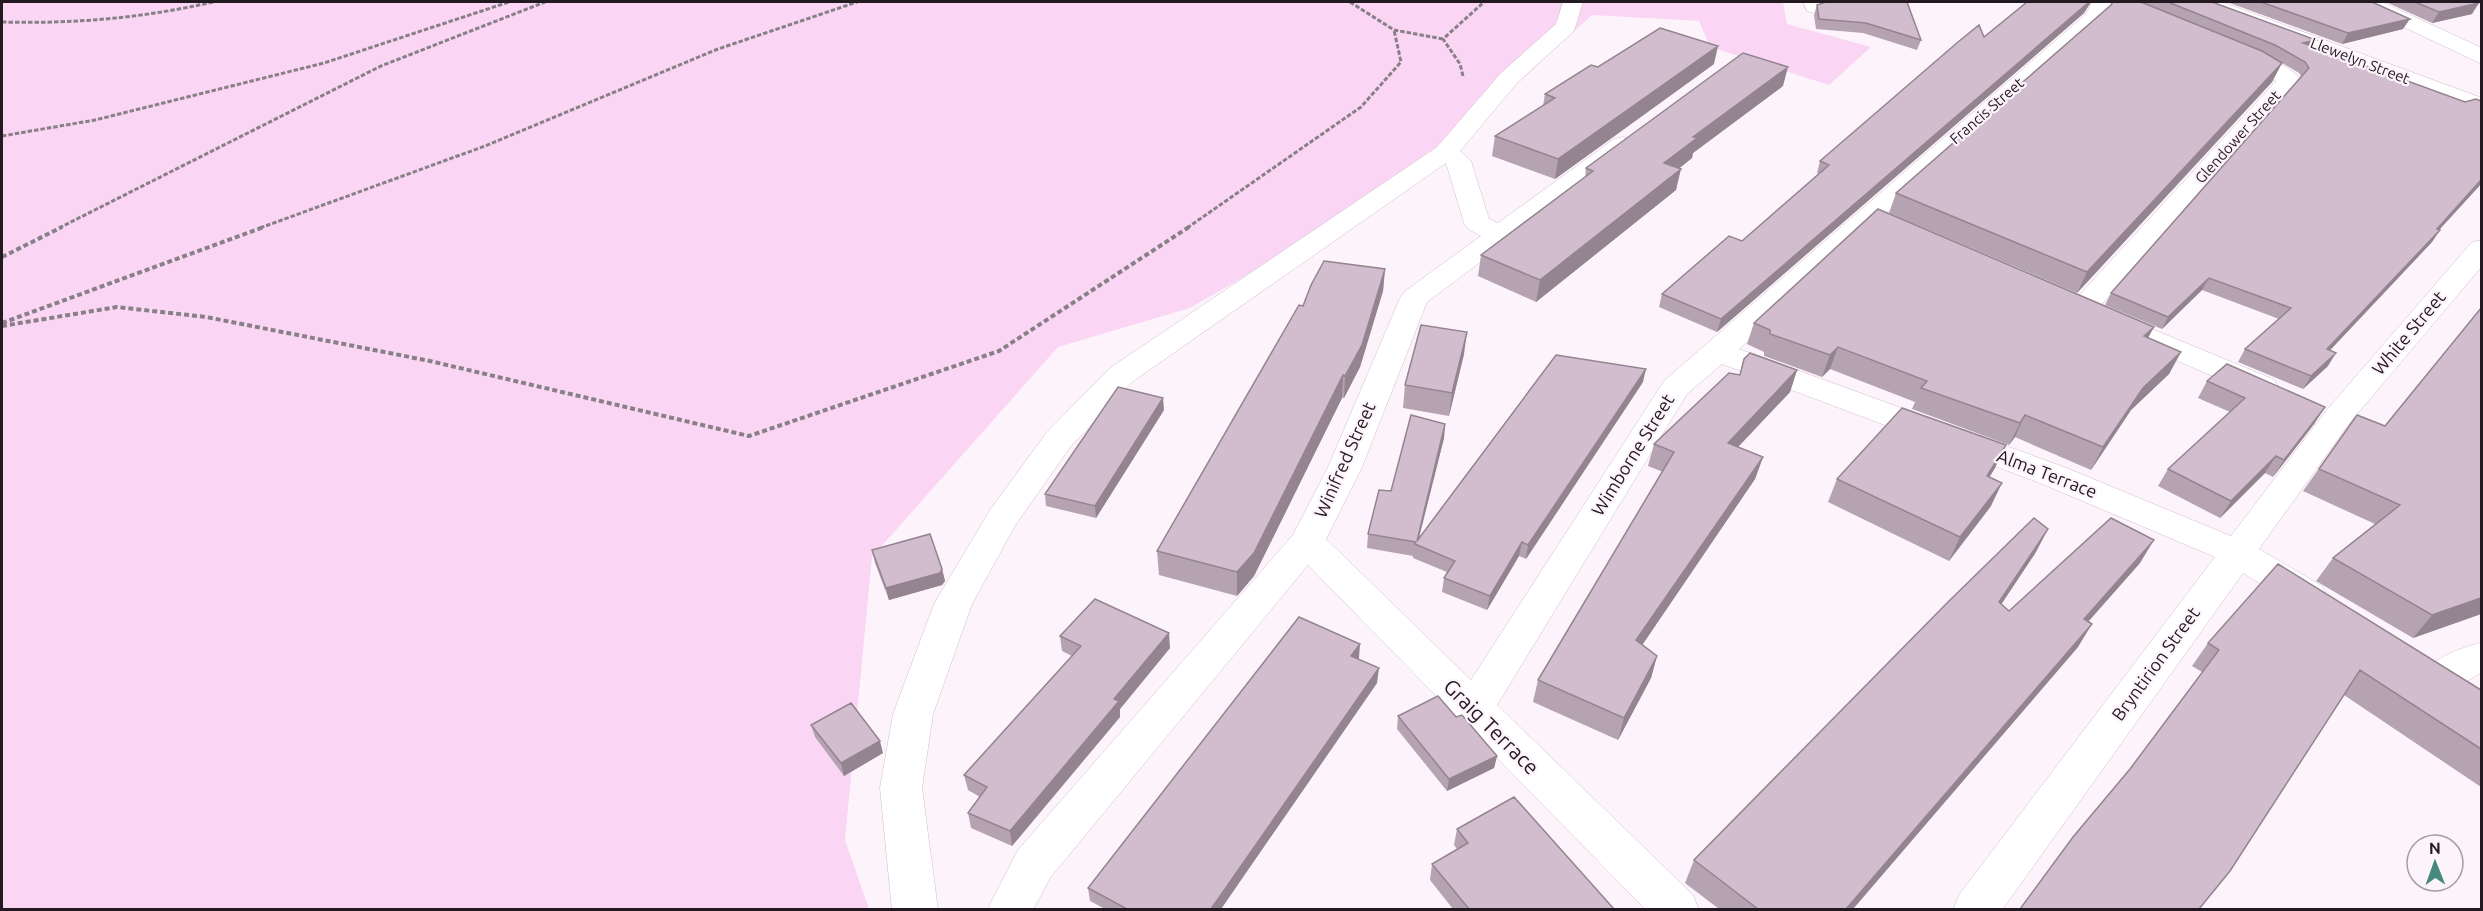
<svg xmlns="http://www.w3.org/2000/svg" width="2483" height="911" viewBox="0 0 2483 911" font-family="Ubuntu,sans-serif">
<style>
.green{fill:#fad6f4}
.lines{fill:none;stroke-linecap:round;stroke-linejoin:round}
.minor-casing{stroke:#d2bdce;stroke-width:1}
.path-far1{stroke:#888086;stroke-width:3;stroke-dasharray:4.5 2;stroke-linecap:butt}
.path{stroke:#888086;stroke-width:4;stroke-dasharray:5 3;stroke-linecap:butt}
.minor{fill:#fff;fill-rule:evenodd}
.wall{fill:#b5a3b1}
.shaded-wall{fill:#938490}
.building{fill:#d2bdce;stroke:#938490;stroke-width:1.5}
.labels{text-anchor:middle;stroke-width:4.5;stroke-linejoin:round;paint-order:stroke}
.far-street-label{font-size:15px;fill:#221a20;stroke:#fdf4fb}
.street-label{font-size:18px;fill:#221a20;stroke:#fdf4fb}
.near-street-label{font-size:21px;fill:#221a20;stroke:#fdf4fb}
</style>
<rect width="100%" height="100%" fill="#fdf4fb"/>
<path class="green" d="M 2,2 L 1783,2 L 1787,24 L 1871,47 L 1829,85 L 1710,47 L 1699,21 L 1592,15 L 1413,179 L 1190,308 L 1058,347 L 872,557 L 845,840 L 869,909 L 2,910 Z"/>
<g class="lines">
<g class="minor-casing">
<path id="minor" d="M 1563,2 L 1583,2 L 1574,31 L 1517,83 L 1460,151 L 1471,161 L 1489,219 L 1498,223 L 1614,139 L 1623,137 L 1632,139 L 1635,144 L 1632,149 L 1427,302 L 1362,467 L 1326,539 L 1471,680 L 1664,381 L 2086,14 L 2092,2 L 2112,2 L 2102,21 L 1876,222 L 1739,349 L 2064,467 L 2231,536 L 2326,411 L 2472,242 L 2482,240 L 2482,266 L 2348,425 L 2259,549 L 2322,586 L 2327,596 L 2322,606 L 2309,609 L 2296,606 L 2243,573 L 2002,910 L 1953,910 L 1959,895 L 2215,557 L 2040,483 L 1722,364 L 1687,394 L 1497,705 L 1693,895 L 1699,910 L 1646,910 L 1308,565 L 1050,878 L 1033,910 L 987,910 L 1018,850 L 1293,535 L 1328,467 L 1400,298 L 1404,292 L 1481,236 L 1468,229 L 1464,223 L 1446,163 L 1132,382 L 1071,446 L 1016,524 L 972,604 L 933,714 L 922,788 L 938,910 L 892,910 L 880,788 L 893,714 L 934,604 L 990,510 L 1047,432 L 1110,368 L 1437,147 L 1501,73 L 1556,24 Z
M 1803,2 L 1823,2 L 1824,7 L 1821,11 L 1814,13 L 1807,11 Z
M 2194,2 L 2222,2 L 2482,98 L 2482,113 L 2197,6 Z
M 2356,2 L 2382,2 L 2482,48 L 2482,64 L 2359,6 Z
M 2237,45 C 2254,50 2292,66 2301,80 L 2092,315 L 2082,318 L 2072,315 L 2068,309 L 2072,303 L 2276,81 L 2229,57 L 2226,52 L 2229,47 Z
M 2108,311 L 2273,379 L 2278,386 L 2273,393 L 2262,396 L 2251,393 L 2098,326 L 2093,320 L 2098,314 Z
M 2482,642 L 2482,672 C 2461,684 2452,696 2428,688 L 2422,677 C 2434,656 2460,649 2482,642 Z"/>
</g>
<path class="path-far1" d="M 1350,2 L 1394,30 L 1443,39
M 2,22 C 73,24 143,18 213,2
M 1463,76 L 1460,64 L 1443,39 L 1484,2
M 2,136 L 95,120 L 324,63 L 509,2
M 59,228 L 381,66 L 545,2
M 260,228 L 485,146 L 718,49 L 857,2
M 1187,228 L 1361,107 L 1401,62 L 1394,30"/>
<path class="path" d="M 2,257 L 62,227
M 2,323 L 264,227
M 2,326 L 117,307 L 206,317 L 430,361 L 749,436 L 999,351 L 1189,227"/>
<use href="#minor" class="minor"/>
</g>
<path class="wall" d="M 1825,2 L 1907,2 L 1921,40 L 1917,50 L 1863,33 L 1816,29 L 1814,15 L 1817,5 L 1825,3 Z
M 2027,2 L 2091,2 L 2084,13 L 1717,332 L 1659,307 L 1662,294 L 1742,241 L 1819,174 L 1817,173 L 1820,161 L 1984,37 Z
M 2113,2 L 2212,2 L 2316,40 L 2313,47 L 2481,184 L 2439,230 L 2432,242 L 2330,350 L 2328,366 L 2303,389 L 2238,362 L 2245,349 L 2279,319 L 2202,290 L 2162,329 L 2105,305 L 2111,293 L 2301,76 L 2299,73 L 2282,63 L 2272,82 L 2077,293 L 1889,213 L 1896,193 L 2111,5 Z
M 2227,2 L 2372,2 L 2403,29 L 2342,44 Z
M 2386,2 L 2475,2 L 2472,14 L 2432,23 Z
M 1714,64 L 1555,179 L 1492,156 L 1495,136 L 1543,106 L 1545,94 L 1598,67 Z
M 1783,86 L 1693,153 L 1692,158 L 1679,168 L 1676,190 L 1536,302 L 1478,276 L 1481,255 L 1585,178 L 1586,168 Z
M 1385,269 L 1383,291 L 1360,367 L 1344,398 L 1342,398 L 1254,576 L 1237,596 L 1159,575 L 1157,551 Z
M 1754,323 L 2154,327 L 2148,338 L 2181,352 L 2169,374 L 2131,410 L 2091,470 L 2015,437 L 2009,445 L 1912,409 L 1915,402 L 1830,369 L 1822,377 L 1764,356 L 1764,352 L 1747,344 Z
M 1464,354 L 1449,416 L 1403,408 L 1405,385 Z
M 1797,370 L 1790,392 L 1738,447 L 1763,457 L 1755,479 L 1642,645 L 1657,656 L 1651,678 L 1618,740 L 1533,702 L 1538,680 L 1663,472 L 1648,466 L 1654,444 L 1740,375 Z
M 2207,381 L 2325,407 L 2314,424 L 2273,477 L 2265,473 L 2220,518 L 2158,486 L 2168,469 L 2230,412 L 2198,398 Z
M 1643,382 L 1526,559 L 1519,556 L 1487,610 L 1442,592 L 1444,578 L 1447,572 L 1413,558 L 1413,556 L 1367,548 L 1368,534 L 1445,424 L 1444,438 L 1419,538 Z
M 1164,410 L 1096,518 L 1046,506 L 1045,494 Z
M 2357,415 L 2481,614 L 2413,638 L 2316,581 L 2333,558 L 2375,524 L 2303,491 Z
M 1995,468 L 1989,477 L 1991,506 L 1949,561 L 1828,502 L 1837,479 Z
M 872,550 L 942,569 L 945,581 L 942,585 L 889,600 L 875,563 Z
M 2036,552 L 2001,604 L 2009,611 L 2140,563 L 2088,622 L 2078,647 L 1853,909 L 1719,909 L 1685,883 L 1694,860 Z
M 1060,636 L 1170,648 L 1120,709 L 1120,717 L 1012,846 L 971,828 L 968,813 L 980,797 L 968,790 L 964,775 L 1072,656 L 1062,651 Z
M 2208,643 L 2481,690 L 2481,787 L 2344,695 L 2202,672 L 2192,666 Z
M 1359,658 L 1358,659 L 1377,683 L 1221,909 L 1105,909 L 1090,901 L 1088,888 Z
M 1398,716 L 1456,717 L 1497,756 L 1494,768 L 1447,791 L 1397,729 Z
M 811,725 L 883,753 L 844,776 L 815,737 Z
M 1457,829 L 1614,909 L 1453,909 L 1430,880 L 1432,864 L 1457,849 L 1454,845 Z"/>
<path class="shaded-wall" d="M 2089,2 L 2091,2 L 2084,13 L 1717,332 L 1721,319 Z
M 2479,3 L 2472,14 L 2432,23 L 2439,12 Z
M 2410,19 L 2403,29 L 2342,44 L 2348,33 Z
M 2316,40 L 2310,51 L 2303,43 Z
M 1718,46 L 1714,64 L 1555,179 L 1558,159 Z
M 2282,63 L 2272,82 L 2077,293 L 2087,272 Z
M 1788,67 L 1783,86 L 1693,153 L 1692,158 L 1660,184 L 1664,163 L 1693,137 Z
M 1681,169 L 1676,190 L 1536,302 L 1540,280 Z
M 2481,180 L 2481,184 L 2429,241 L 2437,229 Z
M 2440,230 L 2432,242 L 2319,362 L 2327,349 Z
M 1385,269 L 1383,291 L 1360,367 L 1344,398 L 1345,376 Z
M 2209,278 L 2202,290 L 2162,329 L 2168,317 Z
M 2154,327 L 2142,348 L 2144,336 Z
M 1467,332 L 1464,354 L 1449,416 L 1452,393 Z
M 1838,347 L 1830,369 L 1822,377 L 1830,355 Z
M 2181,352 L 2169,374 L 2131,410 L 2091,470 L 2103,447 L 2143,388 Z
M 2336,353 L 2328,366 L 2303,389 L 2311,376 Z
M 1646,369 L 1643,382 L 1526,559 L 1528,545 Z
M 1797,370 L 1790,392 L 1721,465 L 1728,443 Z
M 1343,375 L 1342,398 L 1254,576 L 1237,596 L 1237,572 Z
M 1163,398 L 1164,410 L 1096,518 L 1095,506 Z
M 2325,407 L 2314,424 L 2273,477 L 2284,460 Z
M 2025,415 L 2015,437 L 2009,445 L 2020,423 Z
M 1445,424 L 1444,438 L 1417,545 L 1416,545 Z
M 2006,445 L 1995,468 L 1976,499 L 1987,476 Z
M 2276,456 L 2265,473 L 2220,518 L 2231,501 Z
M 1763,457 L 1755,479 L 1630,663 L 1636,640 Z
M 2002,483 L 1991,506 L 1949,561 L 1960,537 Z
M 2048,529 L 2036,552 L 1987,626 L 1999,602 Z
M 2154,540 L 2140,563 L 2070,642 L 2084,619 Z
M 1522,542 L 1519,556 L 1487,610 L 1490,596 Z
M 942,569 L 945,581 L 942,585 L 889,600 L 886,588 Z
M 2481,598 L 2481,614 L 2413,638 L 2432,615 Z
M 2092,624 L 2078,647 L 1853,909 L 1846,909 Z
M 1169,633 L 1170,648 L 1120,709 L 1120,717 L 1012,846 L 1010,831 L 1114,699 Z
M 1360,644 L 1359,658 L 1350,670 L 1351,656 Z
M 1657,656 L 1651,678 L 1618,740 L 1624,718 Z
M 1379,668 L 1377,683 L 1221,909 L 1211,909 Z
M 880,741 L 883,753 L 844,776 L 841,763 Z
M 1497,756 L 1494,768 L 1447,791 L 1449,779 Z"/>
<path class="building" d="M 1826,2 L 1907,2 L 1921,40 L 1866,23 L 1819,19 L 1817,5 Z
M 2027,2 L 2089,2 L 1721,319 L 1662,294 L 1729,236 L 1742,241 L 1829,165 L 1820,161 L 1958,42 L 1979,25 L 1984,37 Z
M 2113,2 L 2141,2 L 2262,51 L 2282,63 L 2087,272 L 1896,193 L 2111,5 Z
M 2168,2 L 2212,2 L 2316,40 L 2303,43 L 2465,102 L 2476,99 L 2481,101 L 2481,180 L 2437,229 L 2440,230 L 2327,349 L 2336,353 L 2311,376 L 2245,349 L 2291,308 L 2209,278 L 2168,317 L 2111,293 L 2309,68 L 2305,62 L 2275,45 Z
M 2261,2 L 2372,2 L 2410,19 L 2348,33 Z
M 2415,2 L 2475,2 L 2479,3 L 2439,12 Z
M 1660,28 L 1718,46 L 1558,159 L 1495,136 L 1555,98 L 1545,94 L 1591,65 L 1598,67 Z
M 1743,53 L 1788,67 L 1693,137 L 1697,138 L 1664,163 L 1681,169 L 1540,280 L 1481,255 L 1593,171 L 1586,168 Z
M 1878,209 L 2154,327 L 2144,336 L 2181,352 L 2143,388 L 2103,447 L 2025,415 L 2020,423 L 1921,388 L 1927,381 L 1838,347 L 1830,355 L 1770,334 L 1770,330 L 1754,323 Z
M 1324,261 L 1385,269 L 1362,345 L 1345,376 L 1343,375 L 1254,553 L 1237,572 L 1157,551 L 1299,305 L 1303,306 L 1311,285 Z
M 2481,308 L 2481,598 L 2432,615 L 2333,558 L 2400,505 L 2319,469 L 2357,415 L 2385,426 Z
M 1421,325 L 1467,332 L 1452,393 L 1405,385 Z
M 1750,353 L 1797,370 L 1728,443 L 1763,457 L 1636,640 L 1657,656 L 1624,718 L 1538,680 L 1674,452 L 1654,444 L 1729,373 L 1740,375 L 1744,359 Z
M 1556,355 L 1646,369 L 1528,545 L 1522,542 L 1490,596 L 1444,578 L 1455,561 L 1415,544 L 1416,542 L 1368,534 L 1379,490 L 1391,491 L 1411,415 L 1445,424 L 1417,541 Z
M 2227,364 L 2325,407 L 2284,460 L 2276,456 L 2231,501 L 2168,469 L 2245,398 L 2207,381 Z
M 1118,387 L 1163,398 L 1095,506 L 1045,494 Z
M 1902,408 L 2006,445 L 1987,476 L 2002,483 L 1960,537 L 1837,479 Z
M 2034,518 L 2048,529 L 1999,602 L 2009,611 L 2111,518 L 2154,540 L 2084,619 L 2092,624 L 1846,909 L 1758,909 L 1694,860 L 1948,602 Z
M 930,534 L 942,569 L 940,573 L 886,588 L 872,550 Z
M 2278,564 L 2481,690 L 2481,749 L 2360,670 L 2230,871 L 2199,909 L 2020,909 L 2073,837 L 2130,769 L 2219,650 L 2208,643 Z
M 1095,599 L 1169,633 L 1114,699 L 1119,701 L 1010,831 L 968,813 L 987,787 L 964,775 L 1081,646 L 1060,636 Z
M 1299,617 L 1360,644 L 1351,656 L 1379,668 L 1211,909 L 1127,909 L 1088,888 Z
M 1438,696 L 1456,717 L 1462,715 L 1497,756 L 1449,779 L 1398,716 Z
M 851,703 L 880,741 L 841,763 L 811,725 Z
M 1514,797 L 1614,909 L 1469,909 L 1432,864 L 1468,843 L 1457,829 Z"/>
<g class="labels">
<g class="far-street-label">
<text transform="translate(2360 61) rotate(21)" y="5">Llewelyn Street</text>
<text transform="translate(1987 111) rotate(-41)" y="5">Francis Street</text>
<text transform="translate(2238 137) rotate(-48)" y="5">Glendower Street</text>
</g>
<g class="street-label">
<text transform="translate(2409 333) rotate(-50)" y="6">White Street</text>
<text transform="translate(1633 455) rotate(-58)" y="6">Wimborne Street</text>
<text transform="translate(1345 460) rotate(-66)" y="6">Winifred Street</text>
<text transform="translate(2047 474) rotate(21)" y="6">Alma Terrace</text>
<text transform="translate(2156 664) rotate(-54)" y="6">Bryntirion Street</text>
</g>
<g class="near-street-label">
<text transform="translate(1491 727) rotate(45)" y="7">Graig Terrace</text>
</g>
</g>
<rect width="2483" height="911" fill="none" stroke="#221a20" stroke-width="6"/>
<g transform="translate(2435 863) rotate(359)"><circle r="28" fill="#fdf4fb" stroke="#a59da3" stroke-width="1.5"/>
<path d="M0-4.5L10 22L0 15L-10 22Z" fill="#468a7e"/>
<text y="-9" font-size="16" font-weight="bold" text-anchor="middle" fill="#221a20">N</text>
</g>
</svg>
